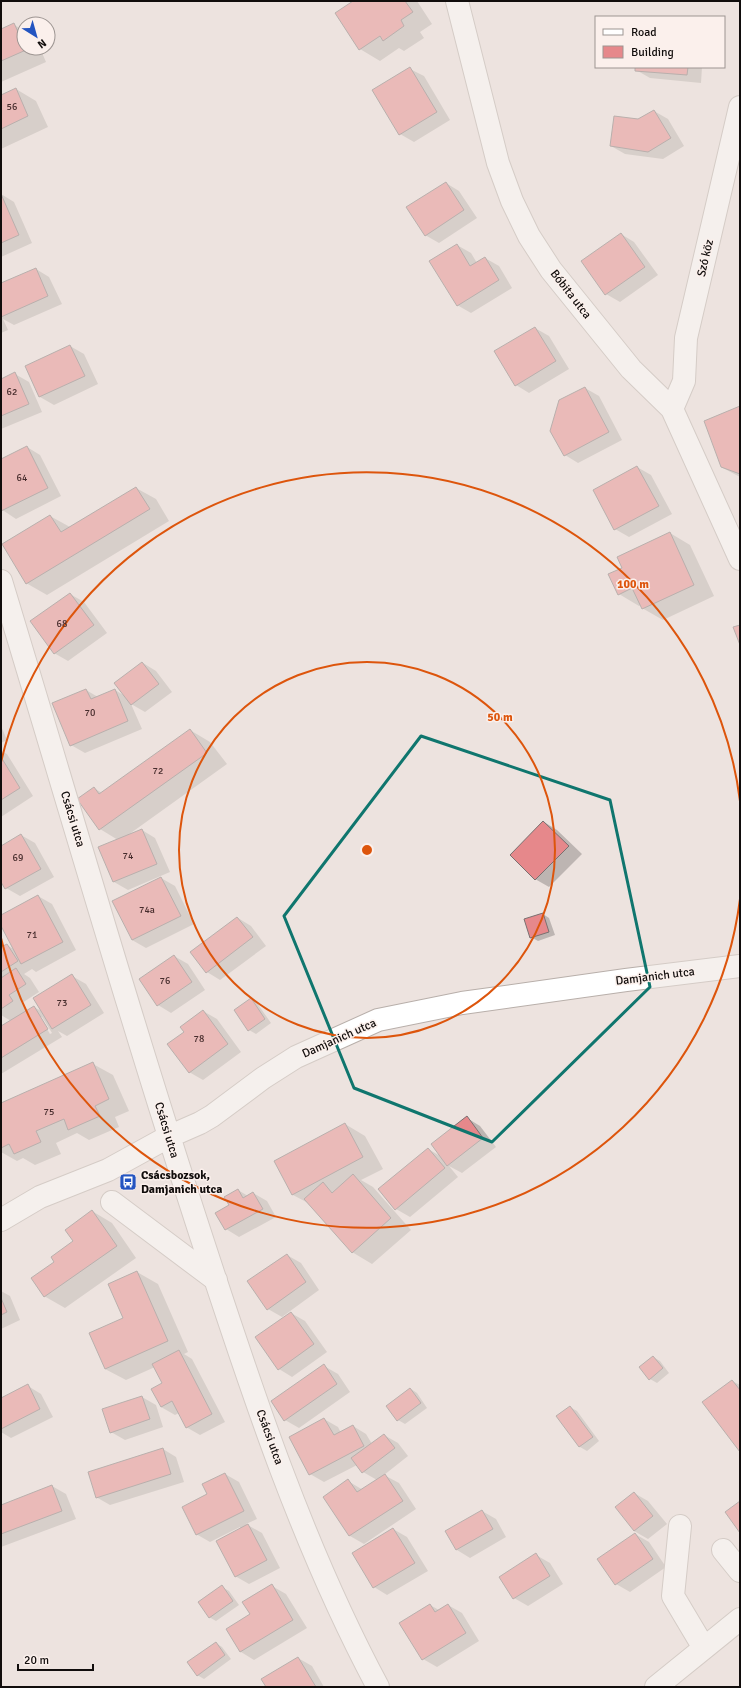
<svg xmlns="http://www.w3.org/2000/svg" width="741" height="1688" viewBox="0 0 741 1688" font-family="Signika,sans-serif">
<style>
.shadow{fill:#0003;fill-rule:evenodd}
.building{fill:#e6888b;stroke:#7a7070}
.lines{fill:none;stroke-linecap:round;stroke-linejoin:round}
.minor-casing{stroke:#b8afaa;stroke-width:24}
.minor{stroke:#fff;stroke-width:22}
.marked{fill:none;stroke:#0f766e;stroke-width:3;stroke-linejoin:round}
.ring{fill:none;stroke:#dd550c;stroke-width:2}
.labels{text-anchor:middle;stroke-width:3;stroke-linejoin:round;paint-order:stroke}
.number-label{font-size:10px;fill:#462c2c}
.street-label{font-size:12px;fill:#110d0c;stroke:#fbf0ec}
.poi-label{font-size:12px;font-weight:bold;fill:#110d0c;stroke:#fbf0ec;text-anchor:start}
.centre{fill:#dd550c;stroke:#fbf0ec;stroke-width:2}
.ring-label{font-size:12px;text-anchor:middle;font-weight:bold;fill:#dd550c;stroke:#fbf0ec;stroke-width:3;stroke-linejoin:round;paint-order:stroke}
</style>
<rect width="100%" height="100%" fill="#ede3df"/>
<path class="shadow" d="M 354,1 L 417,1 L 432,24 L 420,32 L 424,38 L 404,51 L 399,48 L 380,61 L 360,49 L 337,14 Z
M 14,25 L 24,30 L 24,48 L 40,48 L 46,62 L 1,82 L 1,30 Z
M 636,67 L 702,67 L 701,83 L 650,78 L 636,70 Z
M 410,69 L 424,76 L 450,120 L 414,142 L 400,134 Z
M 16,89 L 36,101 L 48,127 L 1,149 L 1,96 Z
M 654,111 L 668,119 L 684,146 L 663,159 L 625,154 L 611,146 L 638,121 Z
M 446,183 L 459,191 L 477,218 L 439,243 L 425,235 Z
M 1,194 L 14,202 L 32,243 L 1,257 Z
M 621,234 L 634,242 L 658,275 L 620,302 L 606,294 Z
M 457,245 L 471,253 L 477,263 L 485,258 L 499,266 L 512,288 L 471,313 L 457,305 Z
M 36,269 L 49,277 L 62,304 L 14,325 L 3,319 L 8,330 L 1,333 L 1,284 Z
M 535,328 L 549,336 L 569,369 L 529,393 L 516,385 Z
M 70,346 L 84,354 L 98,384 L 54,405 L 40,397 L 26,367 Z
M 15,374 L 29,382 L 42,412 L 1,429 L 1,380 Z
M 585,388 L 599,396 L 622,440 L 578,463 L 565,455 Z
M 740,407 L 740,477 L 721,467 Z
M 27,447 L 40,455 L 61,496 L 16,519 L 1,509 L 1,460 Z
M 637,467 L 651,475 L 672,514 L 629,537 L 615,529 Z
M 136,488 L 156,499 L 169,521 L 47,595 L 26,583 L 50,516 L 70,527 Z
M 670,533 L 690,545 L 714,596 L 663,620 L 642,608 L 641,605 L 639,606 L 619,594 L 623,568 Z
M 70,594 L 84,602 L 107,633 L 68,661 L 54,653 Z
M 143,663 L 156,671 L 172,692 L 145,712 L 131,704 L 142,729 L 85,753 L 71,745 L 86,690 L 98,697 L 115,690 L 125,696 L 116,683 Z
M 1,726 L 7,740 L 1,743 Z
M 190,730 L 210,742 L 227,764 L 128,835 L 142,830 L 155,838 L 170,872 L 128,890 L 114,882 L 100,848 L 118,840 L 100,829 L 94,788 L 102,793 Z
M 1,751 L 7,754 L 33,796 L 1,817 Z
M 544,822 L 557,830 L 582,854 L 549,887 L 535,879 Z
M 21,835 L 35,843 L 54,877 L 20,896 L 6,888 L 1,880 L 1,847 Z
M 161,878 L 175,886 L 194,924 L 146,948 L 132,940 Z
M 38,896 L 52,904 L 76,950 L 36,972 L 32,969 L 24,974 L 30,978 L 39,992 L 22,1003 L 27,1011 L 34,1007 L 43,1012 L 72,976 L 86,984 L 104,1013 L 67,1036 L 58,1031 L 62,1037 L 1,1074 L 1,1027 L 11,1021 L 1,1015 L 1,949 L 7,945 L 15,950 L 1,924 L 1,916 ZM 40,1017 L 42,1017 L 52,1033 L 50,1034 Z
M 543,914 L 549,918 L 555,935 L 538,941 L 531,937 Z
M 238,918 L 251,926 L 266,946 L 220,980 L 207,972 Z
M 174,956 L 188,964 L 205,990 L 171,1013 L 158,1005 Z
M 251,999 L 257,1003 L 271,1023 L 256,1034 L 249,1030 Z
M 203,1011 L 217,1019 L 241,1052 L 203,1080 L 189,1072 L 185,1032 Z
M 93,1064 L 113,1075 L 129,1111 L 115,1117 L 119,1127 L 89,1140 L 77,1133 L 56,1143 L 61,1154 L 35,1165 L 23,1158 L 17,1161 L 1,1152 L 1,1104 Z
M 467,1118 L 480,1126 L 496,1147 L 462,1173 L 449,1166 L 458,1177 L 410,1217 L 396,1209 L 428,1149 L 442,1157 Z
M 345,1124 L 365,1136 L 383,1169 L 361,1180 L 373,1187 L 411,1230 L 372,1264 L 352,1252 L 310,1204 L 293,1195 L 275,1161 Z
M 238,1190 L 248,1196 L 253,1193 L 267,1201 L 276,1217 L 239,1237 L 226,1229 L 230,1205 Z
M 92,1211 L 112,1223 L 136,1258 L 65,1308 L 44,1296 L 56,1262 L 74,1241 Z
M 287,1255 L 301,1263 L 319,1290 L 282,1317 L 268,1309 Z
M 137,1272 L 158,1284 L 188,1352 L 184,1354 L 192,1359 L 225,1422 L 200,1435 L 186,1427 L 179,1413 L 175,1415 L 161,1407 L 163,1383 L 155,1367 L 126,1380 L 105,1369 L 124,1318 Z
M 1,1291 L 10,1296 L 20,1320 L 1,1329 Z
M 291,1313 L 305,1321 L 327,1352 L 292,1377 L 279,1369 Z
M 653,1357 L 660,1361 L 669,1373 L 657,1383 L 650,1379 Z
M 324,1366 L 338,1374 L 350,1392 L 299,1428 L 285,1420 Z
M 732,1381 L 740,1385 L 740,1450 Z
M 28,1386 L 41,1394 L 53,1417 L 11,1438 L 1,1432 L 1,1399 Z
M 411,1389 L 417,1393 L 427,1408 L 405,1424 L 398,1420 L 387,1406 Z
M 142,1397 L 156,1405 L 163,1427 L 125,1440 L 111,1432 Z
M 570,1407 L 577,1411 L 599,1441 L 587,1451 L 580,1447 L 557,1417 Z
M 324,1419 L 338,1427 L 341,1433 L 353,1426 L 366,1434 L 372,1444 L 384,1435 L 398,1443 L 408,1456 L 384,1475 L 399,1483 L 416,1509 L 364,1544 L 350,1536 L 324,1497 L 348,1481 L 363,1490 L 377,1480 L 363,1472 L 357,1465 L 324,1482 L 310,1474 L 290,1437 Z
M 163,1449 L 176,1457 L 184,1482 L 110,1505 L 96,1497 Z
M 225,1474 L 239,1482 L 257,1519 L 246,1524 L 262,1533 L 280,1568 L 249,1584 L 235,1576 L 240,1527 L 210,1542 L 196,1534 L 208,1495 Z
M 52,1486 L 66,1494 L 76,1519 L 1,1547 L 1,1506 Z
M 634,1493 L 648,1501 L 667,1524 L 648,1539 L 634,1531 Z
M 482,1511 L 496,1519 L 506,1537 L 470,1558 L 457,1550 Z
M 393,1529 L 407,1537 L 428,1571 L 387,1595 L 374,1587 Z
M 635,1534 L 649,1542 L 666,1567 L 630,1592 L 616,1584 L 599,1560 Z
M 536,1555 L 550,1563 L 563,1584 L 528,1606 L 514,1598 L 501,1577 Z
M 272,1586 L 286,1594 L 307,1628 L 254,1660 L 241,1652 L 251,1615 Z
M 222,1587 L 229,1591 L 239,1605 L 216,1621 L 209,1617 Z
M 430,1605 L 439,1610 L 448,1605 L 462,1613 L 479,1641 L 437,1667 L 423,1659 Z
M 216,1643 L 222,1647 L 231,1659 L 204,1679 L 197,1675 Z
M 298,1658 L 312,1666 L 324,1687 L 267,1687 Z"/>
<path class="building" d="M 353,1 L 405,1 L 413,12 L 401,20 L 404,26 L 383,41 L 380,36 L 359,50 L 335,13 Z
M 14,23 L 26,50 L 1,61 L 1,29 Z
M 410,67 L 437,112 L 399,135 L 372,90 Z
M 635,67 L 688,67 L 687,75 L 635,71 Z
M 16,88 L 28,116 L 1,129 L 1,95 Z
M 654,110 L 671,138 L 648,152 L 610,146 L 614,116 L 638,119 Z
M 446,182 L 464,210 L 425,236 L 406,207 Z
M 1,194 L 19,235 L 1,243 Z
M 621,233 L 645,267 L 605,295 L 581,261 Z
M 457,244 L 470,266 L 485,257 L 499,280 L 457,306 L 429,261 Z
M 36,268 L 48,296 L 1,317 L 1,283 Z
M 535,327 L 556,361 L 515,386 L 494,351 Z
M 70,345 L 85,376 L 39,397 L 25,366 Z
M 15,372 L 29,404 L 1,416 L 1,379 Z
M 585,387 L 609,432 L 564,456 L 550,431 L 559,400 Z
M 740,406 L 740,474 L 721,467 L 704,421 Z
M 27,446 L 48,488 L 1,511 L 1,459 Z
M 637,466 L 659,506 L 614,530 L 593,490 Z
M 136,487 L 150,509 L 26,584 L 2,544 L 50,515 L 61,532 Z
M 670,532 L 694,585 L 642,609 L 632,588 L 618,595 L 608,574 L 622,568 L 617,557 Z
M 70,593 L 94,625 L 54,654 L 30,621 Z
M 740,625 L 740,645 L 733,627 Z
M 142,662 L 159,684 L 131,705 L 114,683 Z
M 86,689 L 91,699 L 115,689 L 128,721 L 70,746 L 52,703 Z
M 190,729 L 207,753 L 99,830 L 77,799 L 94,787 L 99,794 Z
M 1,757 L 20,788 L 1,800 Z
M 543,821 L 569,846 L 535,880 L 510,855 Z
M 142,829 L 157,864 L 113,882 L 98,847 Z
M 21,834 L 41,869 L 5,889 L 1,882 L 1,846 Z
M 161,877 L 181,916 L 132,940 L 112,901 Z
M 38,895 L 63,942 L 21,964 L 1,926 L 1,915 Z
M 543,913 L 549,932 L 530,938 L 524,919 Z
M 237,917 L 253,937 L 206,973 L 190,952 Z
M 7,944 L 18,961 L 1,972 L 1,947 Z
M 174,955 L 192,982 L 157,1006 L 139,979 Z
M 16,968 L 26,984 L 9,995 L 13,1001 L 1,1009 L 1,978 Z
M 72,974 L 91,1005 L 52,1029 L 33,998 Z
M 251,998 L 265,1019 L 248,1031 L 234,1010 Z
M 34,1006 L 48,1029 L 1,1058 L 1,1026 Z
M 203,1010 L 228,1044 L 189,1073 L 167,1044 L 184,1032 L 180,1027 Z
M 93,1062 L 109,1099 L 95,1106 L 100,1116 L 68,1130 L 64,1119 L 36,1131 L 41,1142 L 14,1154 L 9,1144 L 1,1148 L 1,1103 Z
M 467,1116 L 483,1138 L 447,1166 L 431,1144 Z
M 345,1123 L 363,1157 L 292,1195 L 274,1161 Z
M 428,1148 L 445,1168 L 395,1210 L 378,1189 Z
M 353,1174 L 391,1218 L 352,1253 L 304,1199 L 323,1182 L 332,1193 Z
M 238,1189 L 243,1198 L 253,1192 L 263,1209 L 225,1230 L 215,1213 L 229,1205 L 224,1197 Z
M 92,1210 L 117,1246 L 44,1297 L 31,1278 L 54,1262 L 51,1257 L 73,1241 L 65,1230 Z
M 287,1254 L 306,1282 L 267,1310 L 247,1281 Z
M 137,1271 L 168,1341 L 105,1369 L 89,1333 L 123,1318 L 108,1284 Z
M 1,1298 L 7,1312 L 1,1315 Z
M 291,1312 L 314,1344 L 278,1370 L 255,1337 Z
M 179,1350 L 212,1414 L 186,1428 L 172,1401 L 161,1407 L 151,1389 L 162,1383 L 152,1364 Z
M 653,1356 L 663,1368 L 649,1380 L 639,1367 Z
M 324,1364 L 337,1384 L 284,1421 L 271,1401 Z
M 732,1380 L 740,1390 L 740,1452 L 702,1402 Z
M 28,1384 L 40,1409 L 1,1429 L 1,1398 Z
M 410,1388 L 421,1403 L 397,1421 L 386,1406 Z
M 142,1396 L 150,1419 L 110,1433 L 102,1409 Z
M 570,1406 L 593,1437 L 579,1447 L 556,1416 Z
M 324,1418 L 334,1435 L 353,1425 L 364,1446 L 309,1475 L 289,1437 Z
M 384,1434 L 395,1448 L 362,1473 L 351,1458 Z
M 163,1448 L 171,1474 L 96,1498 L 88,1472 Z
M 225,1473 L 244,1511 L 196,1535 L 182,1507 L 207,1494 L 202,1484 Z
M 385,1474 L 403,1501 L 349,1536 L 323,1497 L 348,1479 L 357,1492 Z
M 52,1485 L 62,1511 L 1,1534 L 1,1505 Z
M 634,1492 L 653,1516 L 634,1531 L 615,1507 Z
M 740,1501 L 740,1533 L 725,1512 Z
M 482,1510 L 493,1529 L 456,1550 L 445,1531 Z
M 248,1524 L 267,1560 L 235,1577 L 216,1541 Z
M 393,1528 L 415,1563 L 373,1588 L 352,1553 Z
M 635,1533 L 653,1559 L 615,1585 L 597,1559 Z
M 536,1553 L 550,1576 L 513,1599 L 499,1577 Z
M 272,1584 L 293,1620 L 240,1652 L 226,1629 L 250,1614 L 242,1602 Z
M 222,1585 L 233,1601 L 209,1618 L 198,1602 Z
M 430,1604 L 435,1612 L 448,1604 L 466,1633 L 422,1660 L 399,1623 Z
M 216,1642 L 225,1655 L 197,1676 L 187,1662 Z
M 298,1657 L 316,1687 L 266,1687 L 261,1679 Z"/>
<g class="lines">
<g class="minor-casing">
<path id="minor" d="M 457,1 L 498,163 L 512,201 L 529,236 L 551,270 L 631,369 L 672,409 L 740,559
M 672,409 L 684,381 L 686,338 L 740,107
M 1,581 C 68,802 132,1025 204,1245 C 253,1395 303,1547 378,1687
M 112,1202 L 216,1280
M 1,1220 L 40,1197 L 108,1170 L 168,1137 L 200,1123 L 212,1116 L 263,1078 L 296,1057 L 378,1020 L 462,1003 L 626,980 L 740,966
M 680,1526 L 673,1596 L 704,1648
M 723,1550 L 740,1571
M 656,1687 L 740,1619"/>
</g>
<use href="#minor" class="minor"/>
</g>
<path d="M0 0H741V1688H0ZM 421,736 L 610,800 L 650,987 L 492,1142 L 354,1088 L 284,916 Z" fill="#ede3df" fill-opacity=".55" fill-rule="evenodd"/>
<path class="marked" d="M 421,736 L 610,800 L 650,987 L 492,1142 L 354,1088 L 284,916 Z"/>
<g class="ring">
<circle cx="367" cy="850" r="188"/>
<path d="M740 899A376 376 0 0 1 1 938M1 762A376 376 0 0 1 740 801"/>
</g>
<defs>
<g id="bus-square" transform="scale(0.9)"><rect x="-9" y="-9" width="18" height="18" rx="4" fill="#2354c1" stroke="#fbf0ec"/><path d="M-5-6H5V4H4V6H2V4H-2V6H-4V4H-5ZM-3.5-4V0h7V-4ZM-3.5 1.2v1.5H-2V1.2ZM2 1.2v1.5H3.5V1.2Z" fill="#fff"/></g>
</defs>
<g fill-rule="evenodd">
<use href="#bus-square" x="128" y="1182"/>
</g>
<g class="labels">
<g class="number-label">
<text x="12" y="110">56</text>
<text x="12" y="395">62</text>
<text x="22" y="481">64</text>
<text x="62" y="627">68</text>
<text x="90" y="716">70</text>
<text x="158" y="774">72</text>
<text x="128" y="859">74</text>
<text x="18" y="861">69</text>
<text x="147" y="913">74a</text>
<text x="32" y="938">71</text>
<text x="165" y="984">76</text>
<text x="62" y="1006">73</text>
<text x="199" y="1042">78</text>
<text x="49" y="1115">75</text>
</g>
<g class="street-label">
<text transform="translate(705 258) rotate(-77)" y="4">Szó köz</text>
<text transform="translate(571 294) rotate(52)" y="4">Bóbita utca</text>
<text transform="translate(73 819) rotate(73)" y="4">Csácsi utca</text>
<text transform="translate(655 976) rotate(-7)" y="4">Damjanich utca</text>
<text transform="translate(339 1038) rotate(-24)" y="4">Damjanich utca</text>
<text transform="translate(167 1130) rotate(73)" y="4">Csácsi utca</text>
<text transform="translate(270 1437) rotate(70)" y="4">Csácsi utca</text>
</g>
<g class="poi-label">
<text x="141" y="1179">Csácsbozsok,<tspan x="141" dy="14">Damjanich utca</tspan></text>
</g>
</g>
<circle cx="367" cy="850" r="6" class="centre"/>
<g class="ring-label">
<text x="633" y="588">100 m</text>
<text x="500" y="721">50 m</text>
</g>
<rect width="741" height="1688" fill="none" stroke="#110d0c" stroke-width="4"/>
<rect x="595" y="16" width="130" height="52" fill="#fbf0ec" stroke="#9d9592"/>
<rect x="603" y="29" width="20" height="6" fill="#ffffff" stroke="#9d9592"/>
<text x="631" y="36" font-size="12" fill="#110d0c">Road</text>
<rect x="603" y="46" width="20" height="12" fill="#e6888b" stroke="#9d9592"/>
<text x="631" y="56" font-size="12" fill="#110d0c">Building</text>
<g transform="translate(36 36) rotate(143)"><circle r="19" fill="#fbf0ec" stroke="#9d9592"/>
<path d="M0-3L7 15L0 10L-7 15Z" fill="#2354c1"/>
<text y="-6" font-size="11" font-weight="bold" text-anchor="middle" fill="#110d0c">N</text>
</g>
<path d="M18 1664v6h75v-6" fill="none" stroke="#110d0c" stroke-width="2"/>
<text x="24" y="1664" font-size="12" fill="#110d0c" stroke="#fbf0ec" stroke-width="3" paint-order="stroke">20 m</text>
</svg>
